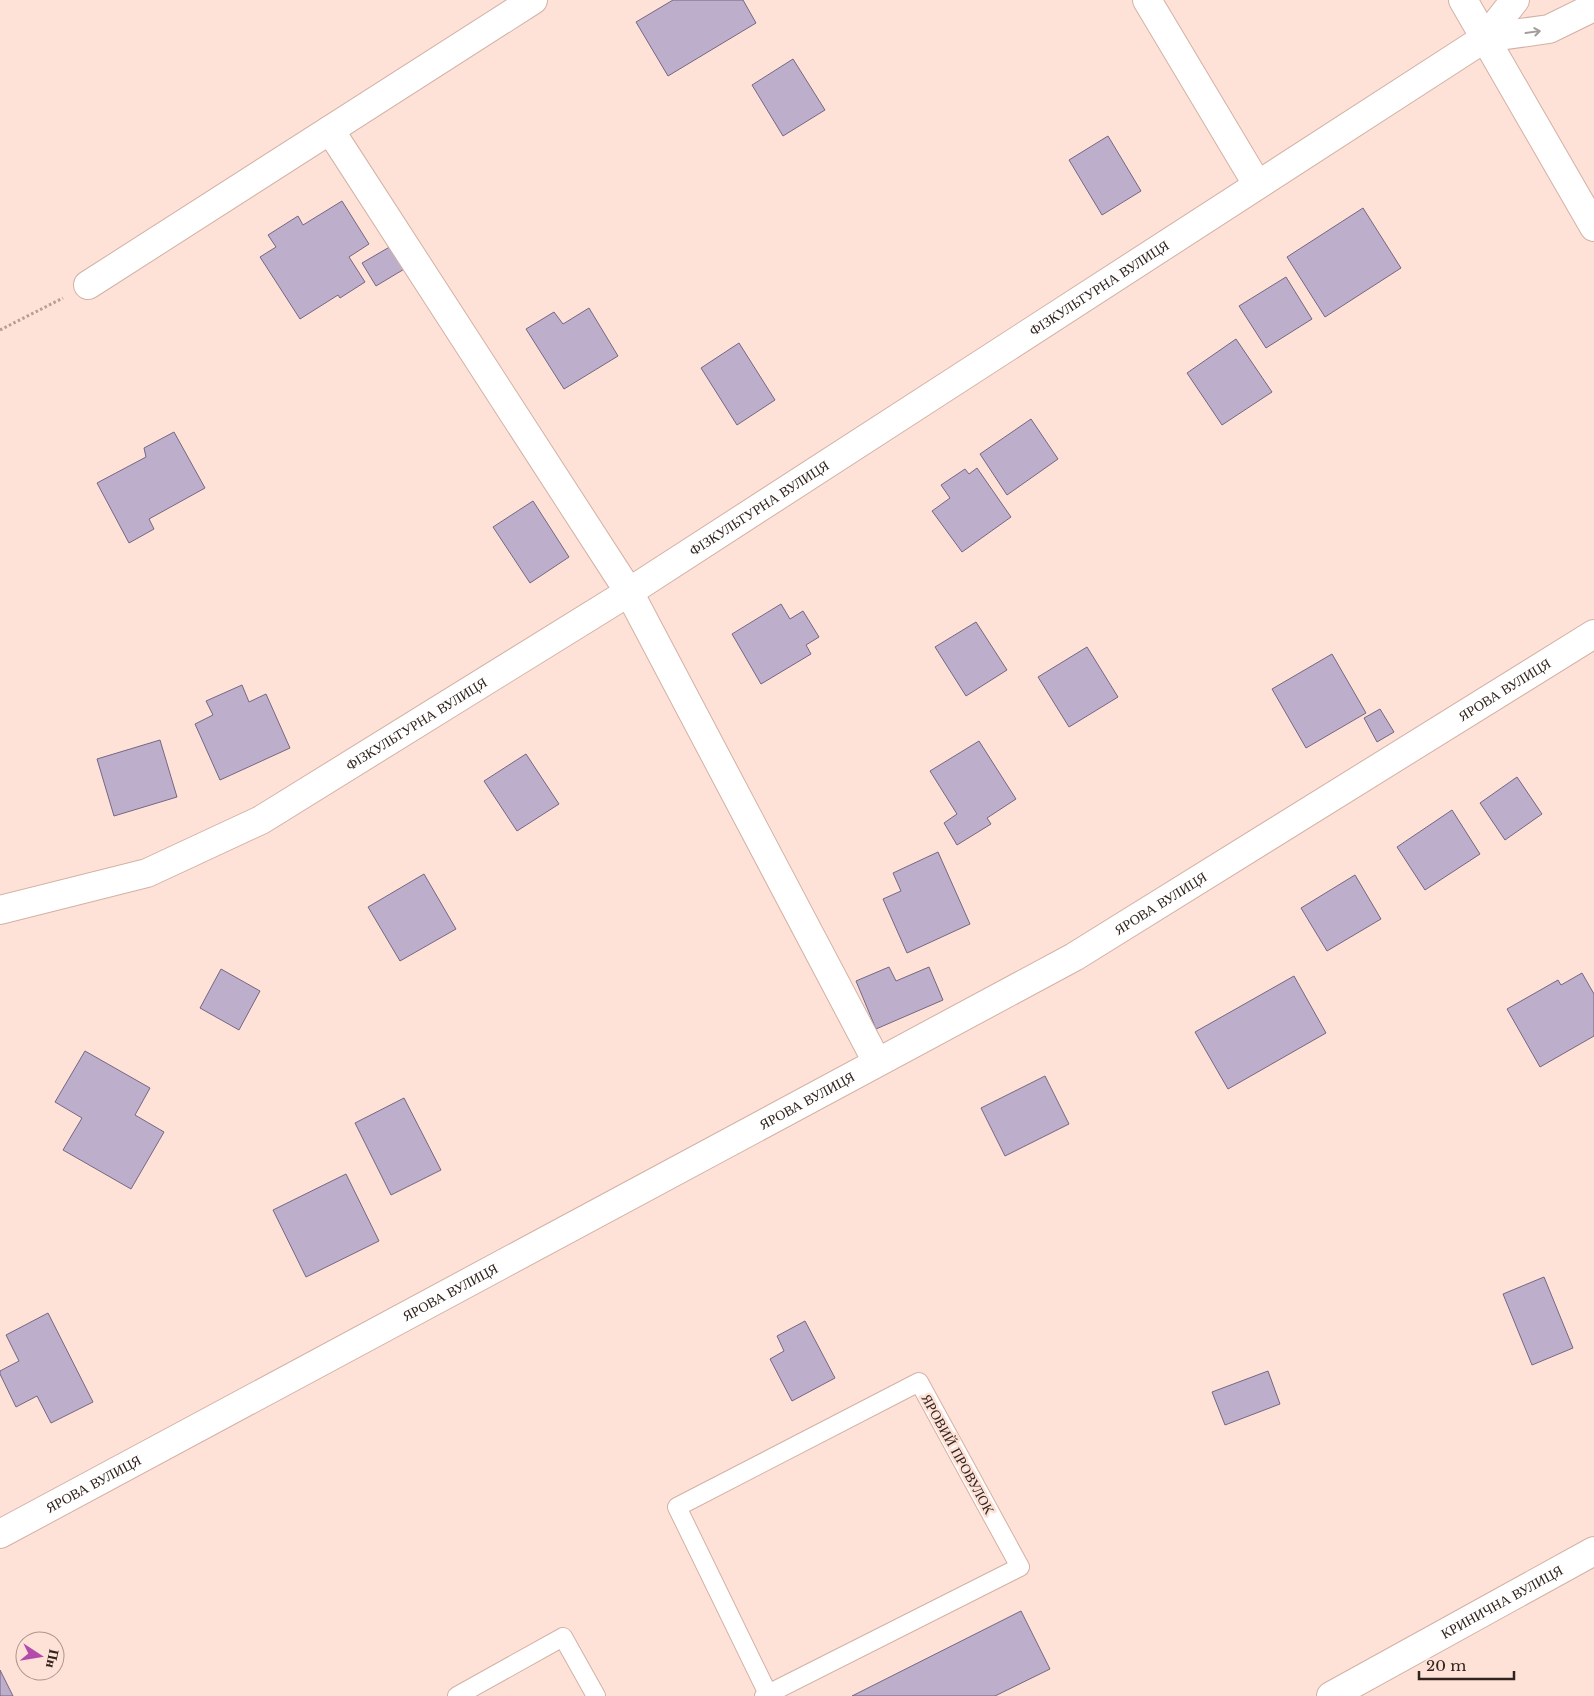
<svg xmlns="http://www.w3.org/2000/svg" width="1594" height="1696" viewBox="0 0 1594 1696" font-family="'Libre Baskerville',serif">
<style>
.building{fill:#bdafcc;stroke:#746782}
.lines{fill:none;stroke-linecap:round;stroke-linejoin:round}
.lane-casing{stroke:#d3b1a4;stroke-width:20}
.street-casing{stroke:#d3b1a4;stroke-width:30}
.path{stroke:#b59e95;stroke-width:3;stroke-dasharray:2.5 2.5;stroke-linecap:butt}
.lane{stroke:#fff;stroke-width:18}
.street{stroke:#fff;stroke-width:28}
.oneway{stroke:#a29c9a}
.labels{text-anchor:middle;stroke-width:5;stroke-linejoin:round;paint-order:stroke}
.street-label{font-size:14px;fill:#31241f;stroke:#fee2d7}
</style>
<rect width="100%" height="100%" fill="#fee2d7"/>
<path class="building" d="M 673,0 L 743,0 L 756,23 L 668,76 L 636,22 Z
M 793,59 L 825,110 L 783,136 L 752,85 Z
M 1108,136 L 1141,191 L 1102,215 L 1069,160 Z
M 342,201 L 369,244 L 349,257 L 365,282 L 340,298 L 338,295 L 300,319 L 260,257 L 276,247 L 268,235 L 298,216 L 303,225 Z
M 1363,208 L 1401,268 L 1325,317 L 1287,257 Z
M 393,245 L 406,268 L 376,286 L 362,263 Z
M 1286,277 L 1312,319 L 1266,348 L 1239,306 Z
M 589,308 L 618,356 L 564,389 L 526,329 L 554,312 L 563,324 Z
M 1236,339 L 1272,392 L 1222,425 L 1187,373 Z
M 739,343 L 775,400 L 737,425 L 701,368 Z
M 1031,419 L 1058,459 L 1007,495 L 980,454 Z
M 174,432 L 205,488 L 149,519 L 154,529 L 129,543 L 97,483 L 146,457 L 144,448 Z
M 977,468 L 1011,517 L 962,552 L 932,511 L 950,498 L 941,485 L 965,469 L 969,474 Z
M 533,501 L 569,557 L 530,583 L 493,527 Z
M 781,604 L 790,619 L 803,611 L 819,637 L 806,645 L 811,654 L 761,684 L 732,634 Z
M 976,622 L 1007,670 L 966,696 L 935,647 Z
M 1087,647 L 1118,697 L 1069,727 L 1038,677 Z
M 1332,654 L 1366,713 L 1306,748 L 1272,689 Z
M 242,685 L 249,702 L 266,694 L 290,748 L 220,780 L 195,724 L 213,715 L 206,701 Z
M 1380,709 L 1394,732 L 1377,742 L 1364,718 Z
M 160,740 L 177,797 L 114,816 L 97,759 Z
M 979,741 L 1016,799 L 987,818 L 991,824 L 957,845 L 944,823 L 957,814 L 930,771 Z
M 526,754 L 559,804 L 517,831 L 484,781 Z
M 1517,777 L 1542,814 L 1505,840 L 1480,803 Z
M 1452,810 L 1480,854 L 1425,890 L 1397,847 Z
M 938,852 L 970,924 L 907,953 L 883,899 L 901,891 L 893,873 Z
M 424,874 L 456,929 L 400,961 L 368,907 Z
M 1355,875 L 1381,919 L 1327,951 L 1301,908 Z
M 889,967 L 896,981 L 929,967 L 943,1000 L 876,1029 L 856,981 Z
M 221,969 L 260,991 L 239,1030 L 200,1008 Z
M 1582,973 L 1594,994 L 1594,1036 L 1540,1067 L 1507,1009 L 1558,980 L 1561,985 Z
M 1294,976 L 1326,1033 L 1228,1089 L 1195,1032 Z
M 85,1051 L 150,1088 L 135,1115 L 164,1132 L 131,1189 L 63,1150 L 82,1118 L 55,1102 Z
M 1045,1076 L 1069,1124 L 1005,1156 L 981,1108 Z
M 404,1098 L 441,1170 L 391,1195 L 355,1123 Z
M 346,1174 L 379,1241 L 306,1277 L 273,1210 Z
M 1544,1277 L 1573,1348 L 1532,1365 L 1503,1294 Z
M 48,1313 L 93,1402 L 51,1423 L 37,1396 L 16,1407 L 0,1374 L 0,1371 L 19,1361 L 6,1335 Z
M 805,1321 L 835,1378 L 792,1401 L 770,1359 L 784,1351 L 777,1336 Z
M 1268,1371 L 1280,1404 L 1225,1425 L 1212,1392 Z
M 1021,1611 L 1050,1669 L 995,1696 L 852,1696 Z
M 0,1670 L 13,1696 L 0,1696 Z"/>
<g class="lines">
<g class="lane-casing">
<path id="lane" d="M 457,1696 L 563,1637 L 596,1696
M 764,1696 L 1020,1567 L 919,1382 L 677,1507 L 768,1694"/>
</g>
<g class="street-casing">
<g id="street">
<path d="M 1147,0 L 1257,184"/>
<path d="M 1463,0 L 1594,227"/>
<path d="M 1485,38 L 1549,29 L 1594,7"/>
<path d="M 330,130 L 629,592 L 877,1062"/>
<path d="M 88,285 L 533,0"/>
<path id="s1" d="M 0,910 L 147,873 L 261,820 L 629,592 L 1485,38 L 1515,0"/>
<path id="s2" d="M 0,1534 L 1074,957 L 1594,634"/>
<path id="s3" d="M 1331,1696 L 1594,1551"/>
</g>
</g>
<path class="path" d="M 0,330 L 63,298"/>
<use href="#lane" class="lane"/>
<use href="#street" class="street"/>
</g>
<defs><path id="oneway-shaft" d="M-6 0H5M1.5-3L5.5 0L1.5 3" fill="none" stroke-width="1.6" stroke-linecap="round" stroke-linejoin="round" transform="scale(1.25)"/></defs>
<use class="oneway" href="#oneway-shaft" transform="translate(1533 32) rotate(-8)"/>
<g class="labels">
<g class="street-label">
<text dy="5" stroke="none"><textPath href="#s1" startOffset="1270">ФІЗКУЛЬТУРНА ВУЛИЦЯ</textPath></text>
<text dy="5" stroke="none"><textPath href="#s1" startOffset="865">ФІЗКУЛЬТУРНА ВУЛИЦЯ</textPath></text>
<text dy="5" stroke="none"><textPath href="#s2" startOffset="1726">ЯРОВА ВУЛИЦЯ</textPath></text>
<text dy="5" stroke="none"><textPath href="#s1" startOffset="460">ФІЗКУЛЬТУРНА ВУЛИЦЯ</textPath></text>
<text dy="5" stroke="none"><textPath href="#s2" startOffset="1321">ЯРОВА ВУЛИЦЯ</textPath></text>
<text dy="5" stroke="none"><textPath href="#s2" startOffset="916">ЯРОВА ВУЛИЦЯ</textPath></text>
<text dy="5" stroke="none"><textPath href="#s2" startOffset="511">ЯРОВА ВУЛИЦЯ</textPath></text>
<text transform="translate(958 1454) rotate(61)" y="5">ЯРОВИЙ ПРОВУЛОК</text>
<text dy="5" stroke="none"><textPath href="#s2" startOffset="106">ЯРОВА ВУЛИЦЯ</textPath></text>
<text dy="5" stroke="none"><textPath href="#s3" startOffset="195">КРИНИЧНА ВУЛИЦЯ</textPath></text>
</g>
</g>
<g transform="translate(40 1656) rotate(102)"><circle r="24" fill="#fee2d7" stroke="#ac968d"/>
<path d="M0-4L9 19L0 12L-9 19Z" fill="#b44aaa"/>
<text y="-8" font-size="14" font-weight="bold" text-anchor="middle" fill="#31241f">Пн</text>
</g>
<path d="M1419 1671v8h95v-8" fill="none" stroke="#31241f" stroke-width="2.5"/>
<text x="1426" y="1671" font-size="15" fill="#31241f" stroke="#fee2d7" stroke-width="4" paint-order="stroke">20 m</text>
</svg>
